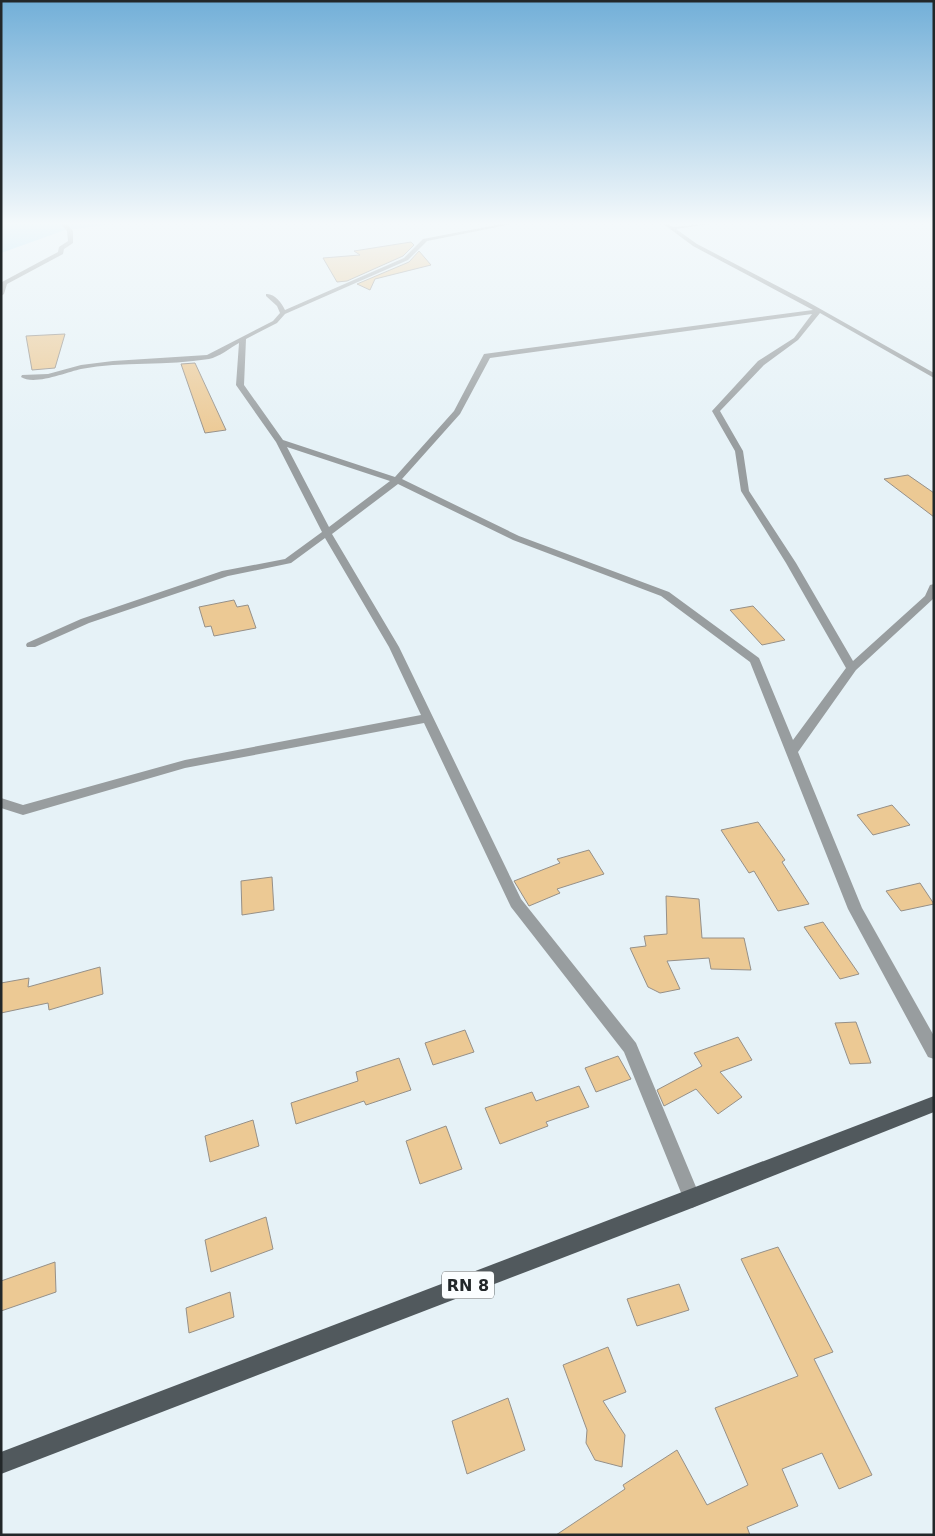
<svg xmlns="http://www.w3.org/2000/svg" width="935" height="1536" viewBox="0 0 935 1536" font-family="'DejaVu Sans',sans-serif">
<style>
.green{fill:#b3e4f7}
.building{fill:#ecc994;stroke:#969088}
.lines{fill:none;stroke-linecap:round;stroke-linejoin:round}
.minor{fill:#989d9f;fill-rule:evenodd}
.major{fill:#51595d;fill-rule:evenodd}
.labels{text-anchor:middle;stroke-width:4.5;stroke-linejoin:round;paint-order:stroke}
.shield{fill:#fbfeff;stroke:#636869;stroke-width:1}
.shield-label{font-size:16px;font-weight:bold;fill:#222729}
</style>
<rect width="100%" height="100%" fill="#e6f2f7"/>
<path class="green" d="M 1,223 L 122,223 L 65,230 L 1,253 Z"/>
<path class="building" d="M 411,242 L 414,245 L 403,256 L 347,281 L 337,282 L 323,258 L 360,255 L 354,251 Z
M 419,251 L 431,265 L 375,279 L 370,290 L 357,284 L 409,262 Z
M 65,334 L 55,368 L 32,370 L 26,336 Z
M 195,363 L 226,430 L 205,433 L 181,364 Z
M 908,475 L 934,493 L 934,517 L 884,479 Z
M 234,600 L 237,607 L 248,605 L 256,628 L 214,636 L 211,626 L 205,627 L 199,607 Z
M 753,606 L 785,640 L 762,645 L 730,610 Z
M 892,805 L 910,825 L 873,835 L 857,815 Z
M 758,822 L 785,860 L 782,862 L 809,904 L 778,911 L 754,871 L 749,873 L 721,830 Z
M 589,850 L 604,874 L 557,889 L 560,893 L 529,906 L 514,881 L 560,863 L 557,859 Z
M 272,877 L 274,910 L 242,915 L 241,881 Z
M 920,883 L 934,904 L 901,911 L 886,891 Z
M 666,896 L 699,899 L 702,938 L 744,938 L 751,970 L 711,969 L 709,958 L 667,961 L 680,989 L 660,993 L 648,987 L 630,948 L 646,946 L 644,936 L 667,934 Z
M 823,922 L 859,974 L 840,979 L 804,927 Z
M 100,967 L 103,994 L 49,1010 L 48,1003 L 1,1013 L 1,983 L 29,978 L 28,987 Z
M 856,1022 L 871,1063 L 850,1064 L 835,1023 Z
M 465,1030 L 474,1052 L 433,1065 L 425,1043 Z
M 738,1037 L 752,1060 L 720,1072 L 742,1097 L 718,1114 L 696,1089 L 664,1106 L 657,1090 L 702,1066 L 694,1053 Z
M 618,1056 L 631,1079 L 596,1092 L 585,1068 Z
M 399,1058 L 411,1090 L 366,1105 L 364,1101 L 296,1124 L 291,1103 L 358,1081 L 356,1072 Z
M 579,1086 L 589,1107 L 546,1122 L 548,1126 L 500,1144 L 485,1108 L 532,1092 L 536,1101 Z
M 253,1120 L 259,1146 L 210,1162 L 205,1136 Z
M 446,1126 L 462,1169 L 420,1184 L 406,1141 Z
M 266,1217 L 273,1249 L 211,1272 L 205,1240 Z
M 778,1247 L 833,1352 L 814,1359 L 872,1475 L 839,1489 L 822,1453 L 782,1469 L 798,1506 L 747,1527 L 750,1535 L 556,1535 L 625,1489 L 623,1485 L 677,1450 L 707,1505 L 748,1485 L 715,1408 L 798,1376 L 741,1259 Z
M 55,1262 L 56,1292 L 1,1311 L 1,1281 Z
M 679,1284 L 689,1310 L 637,1326 L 627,1299 Z
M 230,1292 L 234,1317 L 189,1333 L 186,1308 Z
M 608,1347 L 626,1392 L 603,1401 L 625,1435 L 622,1467 L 595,1460 L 586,1443 L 587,1430 L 563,1365 Z
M 508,1398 L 525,1450 L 467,1474 L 452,1421 Z"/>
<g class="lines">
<path class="minor" d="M 60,223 L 66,223 L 73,231 L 73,243 L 64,249 L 63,254 L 7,284 L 4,294 L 1,296 L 2,282 L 58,252 L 59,247 L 68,241 L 67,231 Z
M 507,223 L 517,223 L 427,241 L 408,260 L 285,314 L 277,323 L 246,339 L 244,385 L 283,440 L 395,477 L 454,411 L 484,354 L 813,310 L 693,246 L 662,223 L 667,223 L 673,227 L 716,223 L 676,229 L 697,244 L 808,302 L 934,373 L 934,378 L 820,313 L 798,340 L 764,365 L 720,411 L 743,451 L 749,491 L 796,563 L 853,661 L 925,596 L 930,585 L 934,584 L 933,599 L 856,670 L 798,752 L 862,908 L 934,1036 L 934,1059 L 928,1057 L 848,909 L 750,662 L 661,596 L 513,540 L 398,484 L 332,534 L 399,647 L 521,899 L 636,1043 L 701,1199 L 698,1205 L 692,1208 L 686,1205 L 624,1052 L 511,907 L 424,723 L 185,768 L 23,815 L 1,808 L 1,798 L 23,805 L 185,760 L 421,715 L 389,647 L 325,538 L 291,563 L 228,576 L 89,623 L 35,647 L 27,647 L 26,645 L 27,643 L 81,619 L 222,571 L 285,559 L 322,532 L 276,442 L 236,385 L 239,343 C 230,348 219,357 209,359 C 167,366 123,361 81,369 C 67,372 34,386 21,377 L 22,375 L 48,374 L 81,365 L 113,361 L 207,355 L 273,321 L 280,313 L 277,306 L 266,296 L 266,294 C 274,293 282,303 285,310 L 404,258 L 423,239 ZM 812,314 L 794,338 L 758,361 L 712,411 L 735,451 L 741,491 L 786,563 L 846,668 L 793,740 L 759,658 L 669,592 L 519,536 L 402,479 L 460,414 L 490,358 ZM 287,447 L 390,481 L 329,527 Z"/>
<path class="major" d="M 934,1096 L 934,1112 L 692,1208 L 1,1474 L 1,1452 Z"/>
</g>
<linearGradient id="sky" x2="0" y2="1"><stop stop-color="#72afd8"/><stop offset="0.51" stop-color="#f4f9fb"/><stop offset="1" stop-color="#f4f9fb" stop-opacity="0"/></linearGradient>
<rect width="935" height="438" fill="url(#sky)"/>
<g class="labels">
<rect class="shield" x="442" y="1271.5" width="52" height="27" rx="4"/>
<g class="shield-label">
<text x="468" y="1291">RN 8</text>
</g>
</g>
<rect width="935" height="1536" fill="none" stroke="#222729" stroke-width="5"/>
</svg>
